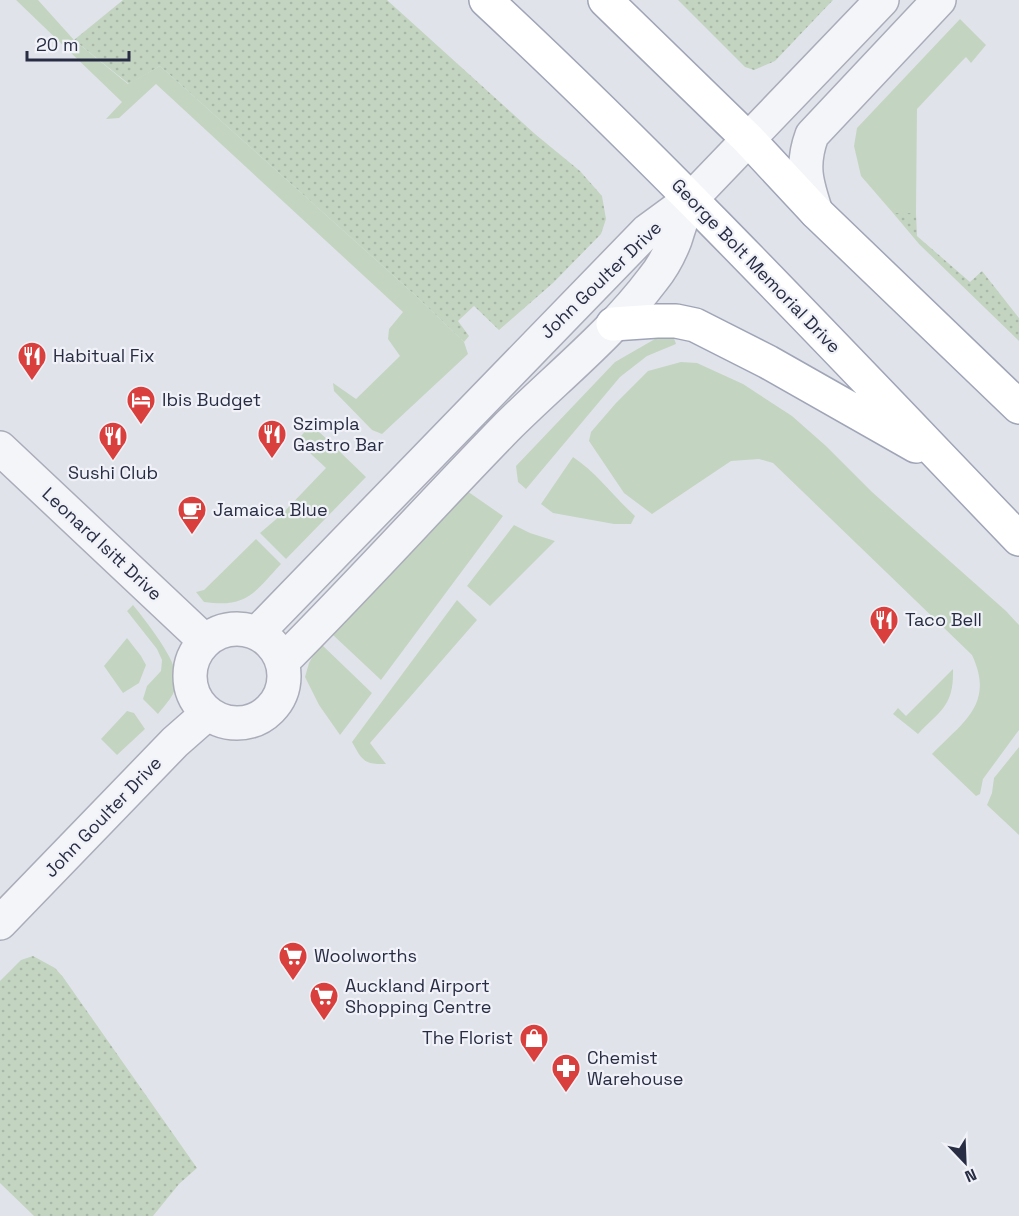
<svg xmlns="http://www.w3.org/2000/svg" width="1019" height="1216" viewBox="0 0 1019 1216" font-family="'Space Grotesk',sans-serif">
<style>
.grass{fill:url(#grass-dots)}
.garden{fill:#c3d5c1}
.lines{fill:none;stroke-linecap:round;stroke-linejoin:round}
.minor-casing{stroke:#aaacb9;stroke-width:36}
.tertiary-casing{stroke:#aaacb9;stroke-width:36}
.primary-casing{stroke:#9fa5b7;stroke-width:36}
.minor{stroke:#f4f5f8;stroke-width:33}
.tertiary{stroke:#f4f5f8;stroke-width:33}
.primary{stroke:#fff;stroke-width:33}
.labels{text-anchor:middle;stroke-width:4.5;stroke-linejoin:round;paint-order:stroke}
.street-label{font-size:18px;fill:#282d44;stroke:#f0f2f8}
.poi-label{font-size:18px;fill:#282d44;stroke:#f0f2f8;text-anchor:start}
</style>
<defs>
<pattern id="grass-dots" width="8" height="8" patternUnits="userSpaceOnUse" patternTransform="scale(1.5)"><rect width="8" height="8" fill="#c3d5c1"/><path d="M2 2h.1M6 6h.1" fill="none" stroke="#a8b7a7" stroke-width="1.8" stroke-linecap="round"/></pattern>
</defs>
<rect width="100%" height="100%" fill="#e1e3eb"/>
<path class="grass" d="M 123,0 L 387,0 L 535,134 L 580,171 L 602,196 L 606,219 L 601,234 L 553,283 L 499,330 L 474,306 L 458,321 L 469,336 L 464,342 L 415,295 L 160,66 L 129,84 L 74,40 Z
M 678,0 L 833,0 L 775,61 L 754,70 L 745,67 Z
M 893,213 L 916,213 L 917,236 L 970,282 L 982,271 L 1019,318 L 1019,341 L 919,244 Z
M 33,956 L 55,968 L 63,977 L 197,1168 L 179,1184 L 153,1216 L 34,1216 L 0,1183 L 0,981 L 21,960 Z"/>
<path class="garden" d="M 16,0 L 38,0 L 74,40 L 128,84 L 160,66 L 415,295 L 464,342 L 468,354 L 382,434 L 372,430 L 334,391 L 333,383 L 356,399 L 400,356 L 388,339 L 389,329 L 403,312 L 156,84 L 119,118 L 106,119 L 122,102 Z
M 960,19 L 986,45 L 971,63 L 966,57 L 962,61 L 917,109 L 916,213 L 893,213 L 861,176 L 854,146 L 857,128 Z
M 674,338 L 676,344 L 647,356 L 620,377 L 526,489 L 518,482 L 516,466 L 615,362 L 655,339 Z
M 681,362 L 697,363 L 743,384 L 792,416 L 826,446 L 872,492 L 1006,611 L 1019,625 L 1019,730 L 983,779 L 980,794 L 976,796 L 932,754 C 963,722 995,704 972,655 L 773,463 L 759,459 L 731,461 L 652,514 L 624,493 L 589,441 L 591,432 L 616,403 L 648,371 Z
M 311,424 L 366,477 L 286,559 L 260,533 L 281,515 L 326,468 L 297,441 Z
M 573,457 C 597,473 614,497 635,516 L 631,524 L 614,524 L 553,513 L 541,504 Z
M 467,491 L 503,516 L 381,680 L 333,635 L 335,624 Z
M 514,525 L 530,533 L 555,541 L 490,606 L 467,586 Z
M 256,539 L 281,564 C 254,593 247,608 204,602 L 196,592 L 204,590 Z
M 457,600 L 477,620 L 370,743 L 386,764 C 364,765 362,760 352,742 Z
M 133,605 C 145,620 179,662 177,682 C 176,694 165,705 158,714 L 143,699 L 147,686 L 161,671 L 162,660 L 157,649 L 127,611 Z
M 127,638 L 141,656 L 146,665 L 139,683 L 123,693 L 104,666 Z
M 320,643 L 372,693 L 340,735 L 319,705 L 305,677 L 309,663 Z
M 953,669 C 954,706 941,710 918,734 L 893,714 L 898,708 L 906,716 Z
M 127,711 L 134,713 L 145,729 L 117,755 L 101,739 Z
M 1019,747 L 1019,835 L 987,805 L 992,793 L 994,778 Z"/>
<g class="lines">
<g class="minor-casing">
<path id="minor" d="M 0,448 L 205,641
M190 676a47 47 0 1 1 94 0a47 47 0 1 1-94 0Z
M 257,633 L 647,231 L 692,198
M 283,661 C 359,585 431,505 506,428 C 555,379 611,335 653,279 C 662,268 670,253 675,240 C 680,225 683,211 692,198
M 0,923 L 175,742 L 208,713"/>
</g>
<g class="tertiary-casing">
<path id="tertiary" d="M 692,198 L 882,0
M 816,212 C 806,182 801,165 812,135 L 939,0"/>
</g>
<g class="primary-casing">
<path id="primary" d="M 486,0 C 671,172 844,357 1019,539
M 605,0 L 748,139 L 816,212 L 1019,407
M 613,324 L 657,321 L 676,321 L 695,325 L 768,362 L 916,446"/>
</g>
<use href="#minor" class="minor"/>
<use href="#tertiary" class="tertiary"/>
<use href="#primary" class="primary"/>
</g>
<defs>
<g id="restaurant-pin" transform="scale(1.5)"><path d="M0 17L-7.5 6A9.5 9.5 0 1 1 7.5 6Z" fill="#d93f3c" stroke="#f0f2f8"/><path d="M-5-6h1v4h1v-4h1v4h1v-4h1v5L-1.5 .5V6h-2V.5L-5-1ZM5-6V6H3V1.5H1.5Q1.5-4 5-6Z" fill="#fff"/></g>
<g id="hotel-pin" transform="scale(1.5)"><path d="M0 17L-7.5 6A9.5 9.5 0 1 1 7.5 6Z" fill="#d93f3c" stroke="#f0f2f8"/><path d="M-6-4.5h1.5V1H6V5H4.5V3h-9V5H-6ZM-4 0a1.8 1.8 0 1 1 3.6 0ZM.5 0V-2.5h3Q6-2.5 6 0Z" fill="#fff"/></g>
<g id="cafe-pin" transform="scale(1.5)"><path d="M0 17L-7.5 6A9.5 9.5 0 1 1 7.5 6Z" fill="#d93f3c" stroke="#f0f2f8"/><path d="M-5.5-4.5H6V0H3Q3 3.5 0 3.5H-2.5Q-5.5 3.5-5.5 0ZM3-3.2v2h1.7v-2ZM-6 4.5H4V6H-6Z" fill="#fff"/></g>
<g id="supermarket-pin" transform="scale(1.5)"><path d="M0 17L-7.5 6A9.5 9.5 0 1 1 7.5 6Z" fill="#d93f3c" stroke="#f0f2f8"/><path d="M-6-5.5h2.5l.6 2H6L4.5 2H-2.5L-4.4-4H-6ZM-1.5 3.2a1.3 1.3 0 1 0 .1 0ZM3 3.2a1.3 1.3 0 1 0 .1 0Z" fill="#fff"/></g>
<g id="shop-pin" transform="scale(1.5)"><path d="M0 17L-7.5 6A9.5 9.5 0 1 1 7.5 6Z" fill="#d93f3c" stroke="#f0f2f8"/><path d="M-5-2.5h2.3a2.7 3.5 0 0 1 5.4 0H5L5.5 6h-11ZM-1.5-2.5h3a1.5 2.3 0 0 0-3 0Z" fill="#fff"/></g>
<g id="pharmacy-pin" transform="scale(1.5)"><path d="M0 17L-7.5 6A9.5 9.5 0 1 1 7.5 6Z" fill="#d93f3c" stroke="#f0f2f8"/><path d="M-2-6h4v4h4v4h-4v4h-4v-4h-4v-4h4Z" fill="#fff"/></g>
</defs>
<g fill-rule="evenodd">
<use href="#restaurant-pin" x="32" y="356"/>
<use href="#hotel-pin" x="141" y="400"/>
<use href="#restaurant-pin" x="272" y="434"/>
<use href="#restaurant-pin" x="113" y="436"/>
<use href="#cafe-pin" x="192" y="510"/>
<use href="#restaurant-pin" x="884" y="620"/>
<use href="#supermarket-pin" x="293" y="956"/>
<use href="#supermarket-pin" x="324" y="996"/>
<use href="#shop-pin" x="534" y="1038"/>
<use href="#pharmacy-pin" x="566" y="1068"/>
</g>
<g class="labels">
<g class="street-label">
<text transform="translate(756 266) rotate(46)" y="6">George Bolt Memorial Drive</text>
<text transform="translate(601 280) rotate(-44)" y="6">John Goulter Drive</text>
<text transform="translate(102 544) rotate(43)" y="6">Leonard Isitt Drive</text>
<text transform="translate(103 817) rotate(-46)" y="6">John Goulter Drive</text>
</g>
<g class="poi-label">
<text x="53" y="362">Habitual Fix</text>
<text x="162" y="406">Ibis Budget</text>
<text x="293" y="430">Szimpla<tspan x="293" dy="21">Gastro Bar</tspan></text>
<text x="113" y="479" text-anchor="middle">Sushi Club</text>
<text x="213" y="516">Jamaica Blue</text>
<text x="905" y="626">Taco Bell</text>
<text x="314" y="962">Woolworths</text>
<text x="345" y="992">Auckland Airport<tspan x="345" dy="21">Shopping Centre</tspan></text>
<text x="513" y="1044" text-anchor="end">The Florist</text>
<text x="587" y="1064">Chemist<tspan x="587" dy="21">Warehouse</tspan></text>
</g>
</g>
<g transform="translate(965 1162) rotate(157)" stroke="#f0f2f8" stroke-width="4.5" paint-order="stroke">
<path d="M0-4.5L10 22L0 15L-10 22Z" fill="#282d44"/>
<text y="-9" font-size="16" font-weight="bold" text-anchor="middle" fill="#282d44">N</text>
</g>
<path d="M27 51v9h102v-9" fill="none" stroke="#282d44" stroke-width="3"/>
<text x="36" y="51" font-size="18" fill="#282d44" stroke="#f0f2f8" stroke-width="4.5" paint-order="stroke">20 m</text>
</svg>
